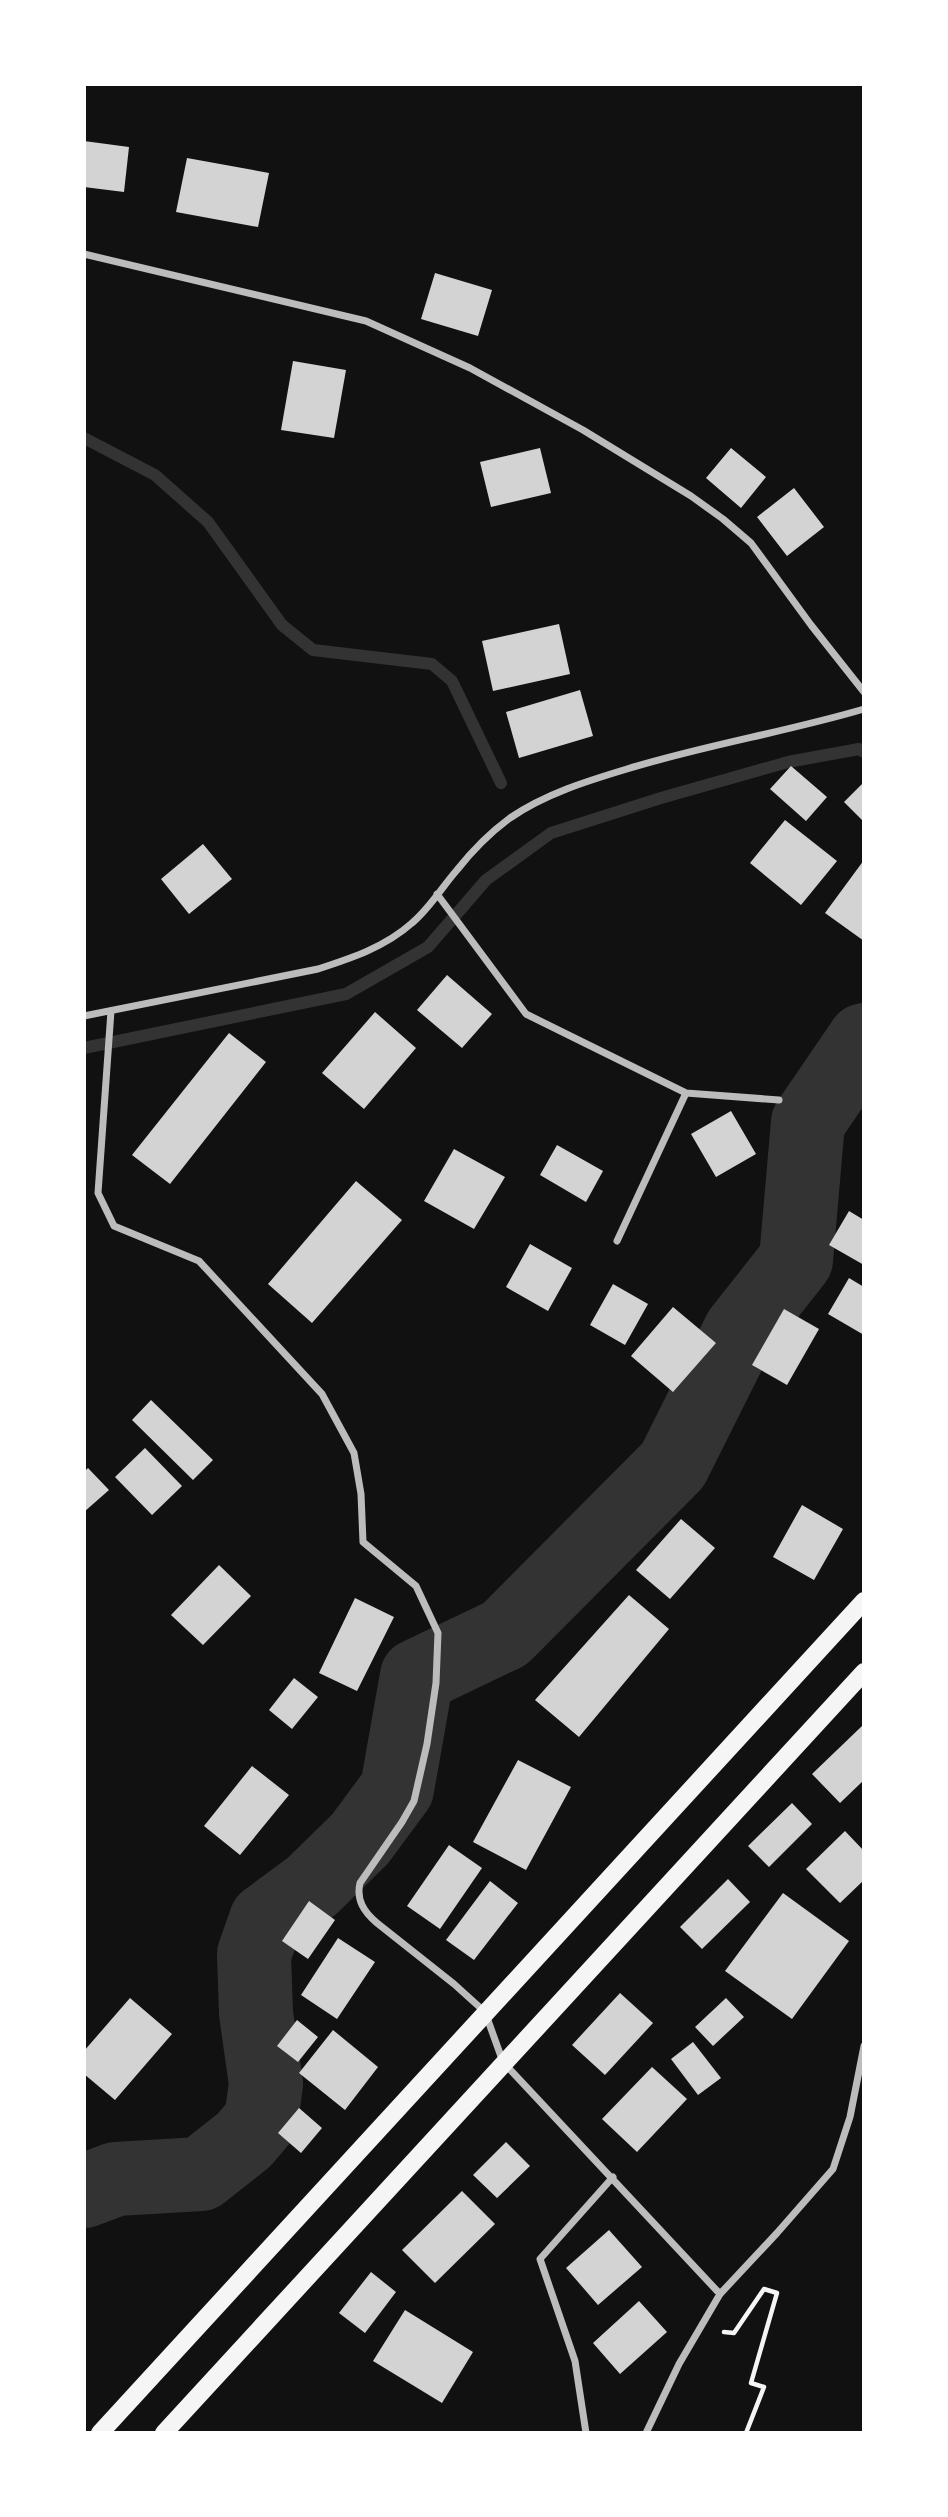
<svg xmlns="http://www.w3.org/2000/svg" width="948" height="2517" viewBox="0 0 948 2517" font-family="Rubik,sans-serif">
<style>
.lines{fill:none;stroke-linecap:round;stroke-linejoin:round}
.stream{stroke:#333;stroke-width:12}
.river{stroke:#333;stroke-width:74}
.building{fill:#d3d3d3}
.path{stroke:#f5f5f5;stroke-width:4.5}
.minor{stroke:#bcbcbc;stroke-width:7}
.primary{stroke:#f5f5f5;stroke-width:18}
</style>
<rect width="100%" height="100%" fill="#111"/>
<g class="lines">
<path class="stream" d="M 84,438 L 155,475 L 208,522 L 282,625 L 313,650 L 432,664 L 452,681 L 501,783
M 84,1048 L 346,994 L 428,947 L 486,880 L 551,833 L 661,798 L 788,762 L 859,749 L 864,752"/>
<path class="river" d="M 84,2191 L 116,2179 L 201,2174 L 244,2140 L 261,2120 L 266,2084 L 256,2013 L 254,1954 L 266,1920 L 312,1886 L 360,1839 L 397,1789 L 417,1676 L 505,1634 L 673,1465 L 740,1331 L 796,1260 L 808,1122 L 864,1040"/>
</g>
<path class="building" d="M 84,141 L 129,147 L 124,192 L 84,187 Z
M 187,158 L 269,173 L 258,227 L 176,212 Z
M 435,273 L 492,290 L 478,336 L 421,319 Z
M 293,361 L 346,370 L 334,438 L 281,430 Z
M 540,448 L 551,493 L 491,507 L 480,462 Z
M 731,448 L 766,477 L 741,508 L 706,478 Z
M 794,488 L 824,527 L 787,556 L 757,517 Z
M 559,624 L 570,674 L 493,691 L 482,641 Z
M 580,690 L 593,736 L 519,758 L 506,712 Z
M 791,766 L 827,797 L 806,821 L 770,789 Z
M 864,782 L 864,822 L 844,802 Z
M 785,820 L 837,861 L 801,905 L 750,863 Z
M 203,844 L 232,879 L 189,914 L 161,879 Z
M 864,860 L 864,941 L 825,913 Z
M 447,975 L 492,1014 L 462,1048 L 417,1010 Z
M 375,1012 L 416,1048 L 364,1109 L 322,1073 Z
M 229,1033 L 266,1062 L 170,1184 L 132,1155 Z
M 731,1111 L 756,1154 L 716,1177 L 691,1134 Z
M 557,1145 L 603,1171 L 586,1202 L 540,1175 Z
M 454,1149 L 505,1177 L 474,1229 L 424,1201 Z
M 356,1181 L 402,1220 L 312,1323 L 268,1284 Z
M 849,1211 L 864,1220 L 864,1265 L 829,1245 Z
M 530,1244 L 572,1268 L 548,1311 L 506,1287 Z
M 849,1278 L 864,1287 L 864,1335 L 828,1314 Z
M 613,1284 L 648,1304 L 625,1345 L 590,1325 Z
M 673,1307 L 716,1343 L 673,1392 L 631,1356 Z
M 784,1309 L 819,1329 L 787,1385 L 752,1365 Z
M 151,1400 L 213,1460 L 193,1480 L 132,1420 Z
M 145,1448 L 182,1486 L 152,1515 L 115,1477 Z
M 88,1468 L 109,1490 L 84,1512 L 84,1472 Z
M 802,1505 L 843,1529 L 814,1580 L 773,1557 Z
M 681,1519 L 715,1548 L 670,1599 L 636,1570 Z
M 219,1565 L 251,1596 L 203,1645 L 171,1615 Z
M 629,1595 L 669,1629 L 579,1737 L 535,1700 Z
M 355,1598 L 394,1617 L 357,1691 L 319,1673 Z
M 294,1678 L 318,1697 L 292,1729 L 269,1710 Z
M 862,1726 L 864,1780 L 840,1803 L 812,1774 Z
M 518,1760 L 571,1787 L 526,1870 L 473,1842 Z
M 252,1766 L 289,1795 L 240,1855 L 204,1826 Z
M 792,1803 L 812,1824 L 769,1867 L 748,1846 Z
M 845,1831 L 864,1851 L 864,1880 L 840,1903 L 806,1869 Z
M 449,1845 L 482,1868 L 440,1929 L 407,1906 Z
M 728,1879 L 750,1902 L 702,1949 L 680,1927 Z
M 490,1881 L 518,1903 L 474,1960 L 446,1940 Z
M 783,1893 L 849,1941 L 792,2019 L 725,1971 Z
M 309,1901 L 335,1920 L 308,1959 L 282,1941 Z
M 338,1938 L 375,1962 L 337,2019 L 301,1995 Z
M 620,1993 L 653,2023 L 605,2075 L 572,2045 Z
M 130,1998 L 172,2034 L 115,2100 L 84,2074 L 84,2051 Z
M 726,1998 L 744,2017 L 713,2046 L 695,2027 Z
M 297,2020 L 318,2037 L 298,2062 L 277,2046 Z
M 333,2030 L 378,2067 L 345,2110 L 299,2073 Z
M 693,2042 L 721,2078 L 698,2095 L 671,2059 Z
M 652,2067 L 687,2099 L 637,2152 L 602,2119 Z
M 299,2108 L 322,2128 L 301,2153 L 278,2133 Z
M 506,2142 L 530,2166 L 497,2198 L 473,2175 Z
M 462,2191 L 495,2224 L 435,2283 L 402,2250 Z
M 609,2230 L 642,2267 L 598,2305 L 566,2268 Z
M 371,2272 L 396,2292 L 365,2333 L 339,2313 Z
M 639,2301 L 667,2332 L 620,2374 L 593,2343 Z
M 405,2310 L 473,2352 L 442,2403 L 373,2361 Z"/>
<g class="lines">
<path class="path" d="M 724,2332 L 734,2333 L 764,2289 L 777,2293 L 751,2383 L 764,2387 L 746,2433"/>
<path class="minor" d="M 84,254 L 366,321 L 470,368 L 583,430 L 691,496 L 723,519 L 751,543 L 811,625 L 864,692
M 437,894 L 526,1014 L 686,1093 L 779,1100
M 111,1011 L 98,1193 L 114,1226 L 199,1261 L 322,1394 L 354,1453 L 361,1494 L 363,1542 L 416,1586 L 438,1633 L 436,1683 L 427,1744 L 414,1801 L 402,1822 L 360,1883 C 356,1900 364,1912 377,1923 L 454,1984 L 485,2012 L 503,2062 L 720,2294
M 84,1016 L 318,969 C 352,958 385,947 412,923 C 430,908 442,887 457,870 C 472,851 491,832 510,818 C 545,794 587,781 627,769 C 705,745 786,732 864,709
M 617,1241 L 686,1093
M 586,2433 L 575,2361 L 540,2259 L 613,2177
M 646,2433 L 679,2364 L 720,2294 L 777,2233 L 833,2169 L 850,2117 L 864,2046"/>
<path class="primary" d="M 100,2433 L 864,1601
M 164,2433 L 864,1672"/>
</g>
<rect width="948" height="2517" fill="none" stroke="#ffffff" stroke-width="172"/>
</svg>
